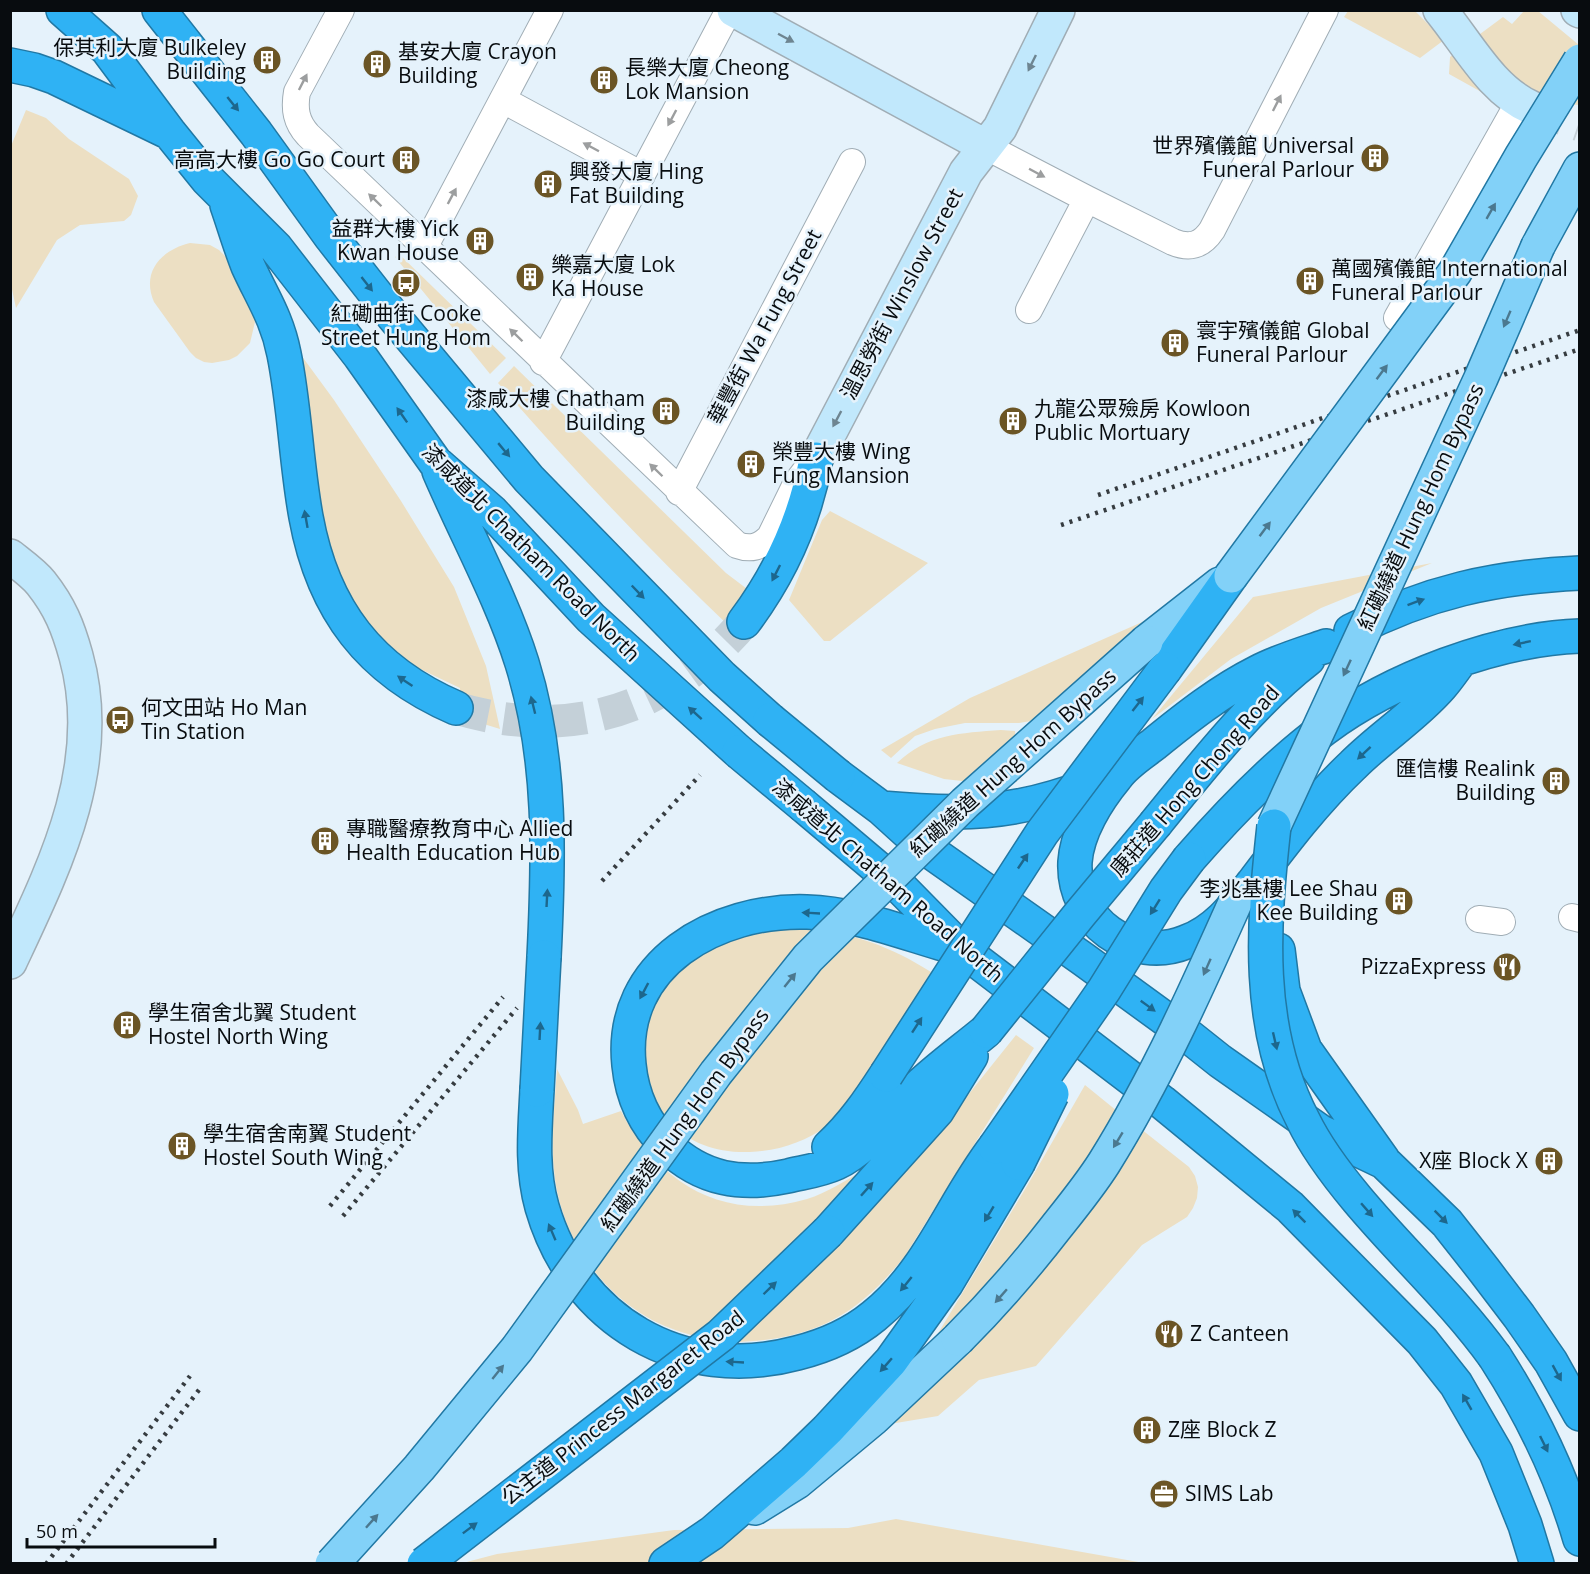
<svg xmlns="http://www.w3.org/2000/svg" width="1590" height="1574" viewBox="0 0 1590 1574" font-family="'Open Sans','Noto Sans TC',sans-serif">
<style>
.green{fill:#ecdfc3}
.lines{fill:none;stroke-linecap:round;stroke-linejoin:round}
.secondary-tunnel{stroke:#c4d0d8;stroke-width:33;stroke-dasharray:33 16;stroke-linecap:butt}
.highway-tunnel{stroke:#c4d0d8;stroke-width:33;stroke-dasharray:33 16;stroke-linecap:butt}
.street-casing{stroke:#a0adb5;stroke-width:28}
.secondary-casing{stroke:#a0adb5;stroke-width:36}
.primary-casing{stroke:#2178a4;stroke-width:36}
.highway-casing{stroke:#2178a4;stroke-width:36}
.street{stroke:#fff;stroke-width:26}
.secondary{stroke:#c1e8fc;stroke-width:33}
.primary{stroke:#82d1f8;stroke-width:33}
.highway{stroke:#2fb2f4;stroke-width:33}
.rail{stroke:#363c40;stroke-width:4.5;stroke-dasharray:3 6;stroke-linecap:butt}
.primary-bridge-casing{stroke:#2178a4;stroke-width:36;stroke-linecap:butt}
.highway-bridge-casing{stroke:#2178a4;stroke-width:36;stroke-linecap:butt}
.primary-bridge{stroke:#82d1f8;stroke-width:33}
.highway-bridge{stroke:#2fb2f4;stroke-width:33}
.oneway{fill:#6e8591}
.oneway2{fill:#9c9e9f}
.oneway3{fill:#1d678d}
.oneway4{fill:#4b788f}
.labels{text-anchor:middle;stroke-width:5;stroke-linejoin:round;paint-order:stroke}
.poi-label{font-size:21px;fill:#080c0f;stroke:#e5f2fb;text-anchor:start}
.street-label{font-size:21px;fill:#080c0f;stroke:#e5f2fb}
</style>
<rect width="100%" height="100%" fill="#e5f2fb"/>
<path class="green" d="M 1348,11 L 1415,11 L 1444,40 L 1420,58 L 1344,17 Z
M 1524,11 L 1538,11 L 1579,45 L 1579,105 C 1532,101 1505,71 1476,37 L 1503,17 L 1512,24 Z
M 1455,53 L 1485,94 L 1449,74 L 1450,57 Z
M 26,110 L 46,118 L 69,139 L 129,179 L 138,196 L 131,215 L 124,221 L 80,225 L 57,240 L 16,308 L 10,280 L 11,146 Z
M 190,243 L 210,245 L 219,250 L 229,260 L 255,310 L 255,322 L 250,343 L 237,356 L 229,360 L 212,363 L 204,362 L 196,358 L 190,352 L 154,302 C 141,272 161,250 190,243 Z
M 399,254 L 506,358 L 490,374 L 395,257 Z
M 301,355 L 334,400 L 401,501 L 454,587 L 486,666 L 500,729 L 461,717 L 460,688 L 414,666 L 379,636 L 349,601 L 327,551 L 315,493 Z
M 514,366 L 726,573 L 755,595 L 731,628 C 649,550 572,468 498,383 Z
M 830,511 L 928,563 L 830,641 L 824,641 L 789,600 L 822,520 Z
M 1432,563 L 1321,608 L 1231,659 L 1152,719 L 1253,597 Z
M 1167,611 L 1043,719 L 1019,723 L 965,723 L 935,729 L 915,736 L 891,758 L 881,750 L 970,698 Z
M 1001,730 L 1015,731 L 1017,782 L 971,782 L 944,779 L 897,763 C 927,734 961,733 1001,730 Z
M 806,928 C 853,933 892,947 931,972 C 914,999 898,1026 881,1053 C 865,1079 851,1107 827,1126 C 805,1142 778,1151 750,1152 C 673,1155 626,1092 649,1019 C 655,1002 664,981 679,969 C 686,963 695,959 702,955 C 711,949 720,942 730,938 C 754,930 780,929 806,928 Z
M 1016,1035 L 1034,1048 L 905,1256 C 857,1316 813,1340 735,1342 L 948,1120 Z
M 557,1069 L 578,1110 L 583,1124 L 621,1111 C 659,1184 724,1223 807,1199 C 827,1193 846,1180 864,1170 L 817,1222 L 712,1324 L 694,1336 C 678,1331 662,1326 647,1317 C 595,1287 559,1230 554,1170 C 550,1137 555,1102 557,1069 Z
M 1085,1085 L 1117,1111 L 1086,1161 L 1016,1256 L 934,1340 L 1027,1186 Z
M 1141,1129 L 1189,1167 L 1195,1176 L 1198,1187 L 1197,1198 L 1193,1208 L 1187,1217 L 1142,1245 L 1036,1366 L 979,1380 L 938,1416 L 890,1424 L 1009,1310 L 1049,1260 Z
M 896,1519 L 1144,1563 L 459,1564 L 497,1554 L 674,1530 L 848,1528 Z"/>
<g class="lines">
<path class="secondary-tunnel" d="M 1532,108 L 1580,125"/>
<path class="highway-tunnel" d="M 456,708 C 568,742 669,711 744,622"/>
<g class="street-casing">
<path id="street" d="M 341,10 L 297,92 C 294,109 296,122 308,135 L 737,545 C 751,550 760,547 770,537 L 797,482 L 809,466
M 503,100 L 642,175
M 985,146 L 1087,199 L 1173,242 C 1190,249 1202,245 1212,230 L 1325,10
M 424,248 L 550,10
M 1029,310 L 1087,199
M 1397,318 L 1519,102
M 543,362 L 729,10
M 679,492 L 852,162
M 1572,917 L 1580,919
M 1479,919 L 1502,922"/>
</g>
<g class="secondary-casing">
<path id="secondary" d="M 734,10 L 985,146
M 1440,10 C 1468,44 1491,90 1532,108
M 1578,10 L 1580,11
M 816,459 L 966,172 L 1000,128 L 1058,10
M 10,556 C 20,564 33,573 41,583 C 60,607 68,627 76,656 C 106,764 55,866 10,962"/>
</g>
<g class="primary-casing">
<path id="primary" d="M 1538,246 L 1580,169
M 1146,642 L 1220,584
M 755,1508 L 797,1482 L 874,1418 L 958,1339"/>
</g>
<g class="highway-casing">
<path id="highway" d="M 63,10 L 107,49 L 169,132 L 207,179 L 276,248 L 360,356 L 435,462 L 492,512 L 591,618 L 739,752
M 159,10 L 256,133 L 331,237 L 393,316 L 529,479 L 722,677 L 770,720
M 10,65 L 34,70 L 54,77 L 168,132
M 227,205 C 234,225 240,246 248,266 C 262,297 277,318 284,354 C 295,408 296,463 306,517 C 323,610 370,671 456,708
M 439,471 C 466,534 502,599 522,663 C 552,759 549,858 544,957
M 744,622 C 780,574 805,519 816,459
M 1351,631 C 1427,592 1494,577 1580,573
M 1326,646 C 1303,654 1279,661 1258,672 C 1220,691 1186,718 1154,744 C 1141,754 1125,764 1116,777 C 1097,800 1077,832 1075,862 C 1072,921 1132,964 1186,942 C 1216,931 1234,907 1253,883 C 1284,842 1315,801 1353,765 C 1381,737 1415,716 1441,686 C 1448,678 1454,669 1460,661
M 1165,669 L 1231,576
M 838,776 L 881,808 L 924,847 L 1083,959 L 1186,1034 L 1220,1061 L 1321,1132 L 1384,1162 L 1447,1223 L 1484,1270 L 1519,1316 L 1551,1362 L 1580,1414
M 804,806 L 900,887 L 960,948 L 1162,1102 L 1290,1207 L 1422,1341 L 1456,1384 L 1496,1453 L 1525,1525 L 1537,1564
M 881,808 C 960,815 1013,815 1088,786
M 1156,823 C 1201,768 1251,703 1308,659
M 1189,859 C 1230,812 1274,766 1324,729 C 1391,679 1496,639 1580,636
M 957,948 C 909,935 856,913 807,912 C 717,909 618,963 629,1065 C 632,1096 645,1124 667,1146 C 702,1180 742,1186 788,1176 C 805,1172 821,1170 836,1163 C 868,1148 889,1115 913,1092 C 935,1070 962,1051 986,1031
M 1278,950 L 1283,991 L 1305,1050 L 1383,1160
M 537,1090 C 535,1129 531,1168 542,1207 C 575,1321 682,1384 797,1353 C 825,1346 851,1335 874,1316 C 930,1271 952,1203 995,1147
M 829,1147 C 853,1125 869,1101 886,1075
M 828,1232 L 937,1111 L 971,1056
M 1495,1357 C 1531,1413 1561,1474 1580,1539
M 666,1564 L 712,1533 L 794,1462 L 827,1430 L 891,1361 L 946,1284 L 1018,1163"/>
</g>
<use href="#street" class="street"/>
<use href="#secondary" class="secondary"/>
<use href="#primary" class="primary"/>
<use href="#highway" class="highway"/>
<path class="rail" d="M 1098,495 L 1580,330
M 1061,525 L 1580,349
M 602,881 L 700,775
M 330,1206 L 503,997
M 343,1216 L 517,1008
M 46,1564 L 190,1376
M 66,1564 L 202,1386"/>
<g class="primary-bridge-casing">
<path id="primary-bridge" d="M 1231,576 L 1455,272 L 1521,157 L 1580,61
M 1274,826 L 1481,378 L 1538,246
M 958,1339 C 994,1303 1026,1266 1057,1226 C 1073,1206 1090,1185 1104,1163 C 1157,1078 1198,986 1239,894
M 332,1564 L 419,1468 L 517,1349 L 716,1073 L 808,958 L 965,803 L 1146,642"/>
</g>
<g class="highway-bridge-casing">
<path id="highway-bridge" d="M 770,720 L 838,776
M 739,752 L 804,806
M 1274,826 C 1263,925 1255,1028 1303,1120 C 1317,1149 1337,1175 1357,1199 C 1402,1253 1453,1299 1495,1357
M 986,1031 L 1080,914 L 1156,823
M 886,1075 L 1042,833 L 1165,669
M 537,1090 L 544,957
M 995,1147 L 1104,990 L 1166,890 L 1189,859
M 1018,1163 L 1052,1094
M 424,1564 L 721,1335 L 828,1232"/>
</g>
<use href="#primary-bridge" class="primary-bridge"/>
<use href="#highway-bridge" class="highway-bridge"/>
</g>
<defs><path id="oneway-solid" d="M-6-.8H1V-3.2L6.5 0L1 3.2V.8H-6Z" transform="scale(1.5)"/></defs>
<g class="oneway">
<use href="#oneway-solid" transform="translate(786 38) rotate(28)"/>
<use href="#oneway-solid" transform="translate(1032 63) rotate(116)"/>
<use href="#oneway-solid" transform="translate(837 419) rotate(118)"/>
</g>
<g class="oneway2">
<use href="#oneway-solid" transform="translate(303 82) rotate(-63)"/>
<use href="#oneway-solid" transform="translate(1277 103) rotate(-63)"/>
<use href="#oneway-solid" transform="translate(672 118) rotate(118)"/>
<use href="#oneway-solid" transform="translate(591 147) rotate(-152)"/>
<use href="#oneway-solid" transform="translate(1037 173) rotate(28)"/>
<use href="#oneway-solid" transform="translate(452 196) rotate(-62)"/>
<use href="#oneway-solid" transform="translate(375 200) rotate(-136)"/>
<use href="#oneway-solid" transform="translate(516 335) rotate(-136)"/>
<use href="#oneway-solid" transform="translate(656 470) rotate(-136)"/>
</g>
<g class="oneway3">
<use href="#oneway-solid" transform="translate(233 104) rotate(51)"/>
<use href="#oneway-solid" transform="translate(367 284) rotate(52)"/>
<use href="#oneway-solid" transform="translate(402 415) rotate(-125)"/>
<use href="#oneway-solid" transform="translate(504 450) rotate(50)"/>
<use href="#oneway-solid" transform="translate(306 519) rotate(-100)"/>
<use href="#oneway-solid" transform="translate(776 573) rotate(117)"/>
<use href="#oneway-solid" transform="translate(638 592) rotate(46)"/>
<use href="#oneway-solid" transform="translate(1416 602) rotate(-20)"/>
<use href="#oneway-solid" transform="translate(1522 643) rotate(168)"/>
<use href="#oneway-solid" transform="translate(405 681) rotate(-146)"/>
<use href="#oneway-solid" transform="translate(1138 704) rotate(-52)"/>
<use href="#oneway-solid" transform="translate(533 705) rotate(-104)"/>
<use href="#oneway-solid" transform="translate(695 713) rotate(-138)"/>
<use href="#oneway-solid" transform="translate(1364 753) rotate(137)"/>
<use href="#oneway-solid" transform="translate(1023 861) rotate(-56)"/>
<use href="#oneway-solid" transform="translate(547 898) rotate(-87)"/>
<use href="#oneway-solid" transform="translate(1155 907) rotate(122)"/>
<use href="#oneway-solid" transform="translate(811 913) rotate(-177)"/>
<use href="#oneway-solid" transform="translate(644 991) rotate(118)"/>
<use href="#oneway-solid" transform="translate(1148 1006) rotate(36)"/>
<use href="#oneway-solid" transform="translate(917 1025) rotate(-57)"/>
<use href="#oneway-solid" transform="translate(540 1031) rotate(-87)"/>
<use href="#oneway-solid" transform="translate(1275 1041) rotate(77)"/>
<use href="#oneway-solid" transform="translate(867 1189) rotate(-48)"/>
<use href="#oneway-solid" transform="translate(1367 1210) rotate(49)"/>
<use href="#oneway-solid" transform="translate(989 1214) rotate(121)"/>
<use href="#oneway-solid" transform="translate(1299 1216) rotate(-135)"/>
<use href="#oneway-solid" transform="translate(1441 1217) rotate(45)"/>
<use href="#oneway-solid" transform="translate(552 1232) rotate(-113)"/>
<use href="#oneway-solid" transform="translate(906 1284) rotate(129)"/>
<use href="#oneway-solid" transform="translate(770 1288) rotate(-44)"/>
<use href="#oneway-solid" transform="translate(735 1362) rotate(-177)"/>
<use href="#oneway-solid" transform="translate(886 1365) rotate(131)"/>
<use href="#oneway-solid" transform="translate(1557 1373) rotate(61)"/>
<use href="#oneway-solid" transform="translate(1467 1402) rotate(-120)"/>
<use href="#oneway-solid" transform="translate(1544 1444) rotate(64)"/>
<use href="#oneway-solid" transform="translate(470 1528) rotate(-37)"/>
</g>
<g class="oneway4">
<use href="#oneway-solid" transform="translate(1491 211) rotate(-60)"/>
<use href="#oneway-solid" transform="translate(1507 319) rotate(113)"/>
<use href="#oneway-solid" transform="translate(1382 372) rotate(-53)"/>
<use href="#oneway-solid" transform="translate(1265 529) rotate(-53)"/>
<use href="#oneway-solid" transform="translate(1347 668) rotate(115)"/>
<use href="#oneway-solid" transform="translate(1207 967) rotate(114)"/>
<use href="#oneway-solid" transform="translate(790 980) rotate(-51)"/>
<use href="#oneway-solid" transform="translate(1118 1140) rotate(121)"/>
<use href="#oneway-solid" transform="translate(1001 1296) rotate(131)"/>
<use href="#oneway-solid" transform="translate(498 1372) rotate(-51)"/>
<use href="#oneway-solid" transform="translate(372 1521) rotate(-48)"/>
</g>
<defs>
<g id="building-disc" transform="scale(1.5)"><circle r="9.5" fill="#6b5525" stroke="#e5f2fb"/><path d="M-4-6H4V6H1V3H-1V6H-4ZM-2.5-4.3h1.7v1.8h-1.7ZM.8-4.3h1.7v1.8H.8ZM-2.5-1h1.7V.8h-1.7ZM.8-1h1.7V.8H.8Z" fill="#fff"/></g>
<g id="bus-disc" transform="scale(1.5)"><circle r="9.5" fill="#6b5525" stroke="#e5f2fb"/><path d="M-5-6H5V4H4V6H2V4H-2V6H-4V4H-5ZM-3.5-4V0h7V-4ZM-3.5 1.2v1.5H-2V1.2ZM2 1.2v1.5H3.5V1.2Z" fill="#fff"/></g>
<g id="restaurant-disc" transform="scale(1.5)"><circle r="9.5" fill="#6b5525" stroke="#e5f2fb"/><path d="M-5-6h1v4h1v-4h1v4h1v-4h1v5L-1.5 .5V6h-2V.5L-5-1ZM5-6V6H3V1.5H1.5Q1.5-4 5-6Z" fill="#fff"/></g>
<g id="office-disc" transform="scale(1.5)"><circle r="9.5" fill="#6b5525" stroke="#e5f2fb"/><path d="M-6-3h4V-5.5h4V-3h4V5H-6ZM-1-4.5V-3h2v-1.5ZM-6 0V1H6V0Z" fill="#fff"/></g>
</defs>
<g fill-rule="evenodd">
<use href="#building-disc" x="267" y="60"/>
<use href="#building-disc" x="377" y="64"/>
<use href="#building-disc" x="604" y="80"/>
<use href="#building-disc" x="1375" y="158"/>
<use href="#building-disc" x="406" y="160"/>
<use href="#building-disc" x="548" y="184"/>
<use href="#building-disc" x="480" y="241"/>
<use href="#building-disc" x="530" y="277"/>
<use href="#building-disc" x="1310" y="281"/>
<use href="#bus-disc" x="406" y="283"/>
<use href="#building-disc" x="1175" y="343"/>
<use href="#building-disc" x="666" y="411"/>
<use href="#building-disc" x="1013" y="421"/>
<use href="#building-disc" x="751" y="464"/>
<use href="#bus-disc" x="120" y="720"/>
<use href="#building-disc" x="1556" y="781"/>
<use href="#building-disc" x="325" y="841"/>
<use href="#building-disc" x="1399" y="901"/>
<use href="#restaurant-disc" x="1507" y="967"/>
<use href="#building-disc" x="127" y="1025"/>
<use href="#building-disc" x="182" y="1146"/>
<use href="#building-disc" x="1549" y="1161"/>
<use href="#restaurant-disc" x="1169" y="1334"/>
<use href="#building-disc" x="1147" y="1430"/>
<use href="#office-disc" x="1164" y="1494"/>
</g>
<g class="labels">
<g class="poi-label">
<text x="246" y="55" text-anchor="end">保其利大廈 Bulkeley<tspan x="246" dy="24">Building</tspan></text>
<text x="398" y="59">基安大廈 Crayon<tspan x="398" dy="24">Building</tspan></text>
<text x="625" y="75">長樂大廈 Cheong<tspan x="625" dy="24">Lok Mansion</tspan></text>
<text x="1354" y="153" text-anchor="end">世界殯儀館 Universal<tspan x="1354" dy="24">Funeral Parlour</tspan></text>
<text x="385" y="167" text-anchor="end">高高大樓 Go Go Court</text>
<text x="569" y="179">興發大廈 Hing<tspan x="569" dy="24">Fat Building</tspan></text>
<text x="459" y="236" text-anchor="end">益群大樓 Yick<tspan x="459" dy="24">Kwan House</tspan></text>
<text x="551" y="272">樂嘉大廈 Lok<tspan x="551" dy="24">Ka House</tspan></text>
<text x="1331" y="276">萬國殯儀館 International<tspan x="1331" dy="24">Funeral Parlour</tspan></text>
<text x="406" y="321" text-anchor="middle">紅磡曲街 Cooke<tspan x="406" dy="24">Street Hung Hom</tspan></text>
<text x="1196" y="338">寰宇殯儀館 Global<tspan x="1196" dy="24">Funeral Parlour</tspan></text>
<text x="645" y="406" text-anchor="end">漆咸大樓 Chatham<tspan x="645" dy="24">Building</tspan></text>
<text x="1034" y="416">九龍公眾殮房 Kowloon<tspan x="1034" dy="24">Public Mortuary</tspan></text>
<text x="772" y="459">榮豐大樓 Wing<tspan x="772" dy="24">Fung Mansion</tspan></text>
<text x="141" y="715">何文田站 Ho Man<tspan x="141" dy="24">Tin Station</tspan></text>
<text x="1535" y="776" text-anchor="end">匯信樓 Realink<tspan x="1535" dy="24">Building</tspan></text>
<text x="346" y="836">專職醫療教育中心 Allied<tspan x="346" dy="24">Health Education Hub</tspan></text>
<text x="1378" y="896" text-anchor="end">李兆基樓 Lee Shau<tspan x="1378" dy="24">Kee Building</tspan></text>
<text x="1486" y="974" text-anchor="end">PizzaExpress</text>
<text x="148" y="1020">學生宿舍北翼 Student<tspan x="148" dy="24">Hostel North Wing</tspan></text>
<text x="203" y="1141">學生宿舍南翼 Student<tspan x="203" dy="24">Hostel South Wing</tspan></text>
<text x="1528" y="1168" text-anchor="end">X座 Block X</text>
<text x="1190" y="1341">Z Canteen</text>
<text x="1168" y="1437">Z座 Block Z</text>
<text x="1185" y="1501">SIMS Lab</text>
</g>
<g class="street-label">
<text transform="translate(902 294) rotate(-62)" y="7">溫思勞街 Winslow Street</text>
<text transform="translate(765 327) rotate(-62)" y="7">華豐街 Wa Fung Street</text>
<text transform="translate(1421 507) rotate(-65)" y="7">紅磡繞道 Hung Hom Bypass</text>
<text transform="translate(531 553) rotate(45)" y="7">漆咸道北 Chatham Road North</text>
<text transform="translate(1013 763) rotate(-42)" y="7">紅磡繞道 Hung Hom Bypass</text>
<text transform="translate(1195 781) rotate(-49)" y="7">康莊道 Hong Chong Road</text>
<text transform="translate(888 881) rotate(41)" y="7">漆咸道北 Chatham Road North</text>
<text transform="translate(685 1120) rotate(-54)" y="7">紅磡繞道 Hung Hom Bypass</text>
<text transform="translate(623 1408) rotate(-38)" y="7">公主道 Princess Margaret Road</text>
</g>
</g>
<rect width="1590" height="1574" fill="none" stroke="#080c0f" stroke-width="24"/>
<path d="M27 1538v9h188v-9" fill="none" stroke="#080c0f" stroke-width="3"/>
<text x="36" y="1538" font-size="18" fill="#080c0f" stroke="#e5f2fb" stroke-width="4.5" paint-order="stroke">50 m</text>
</svg>
